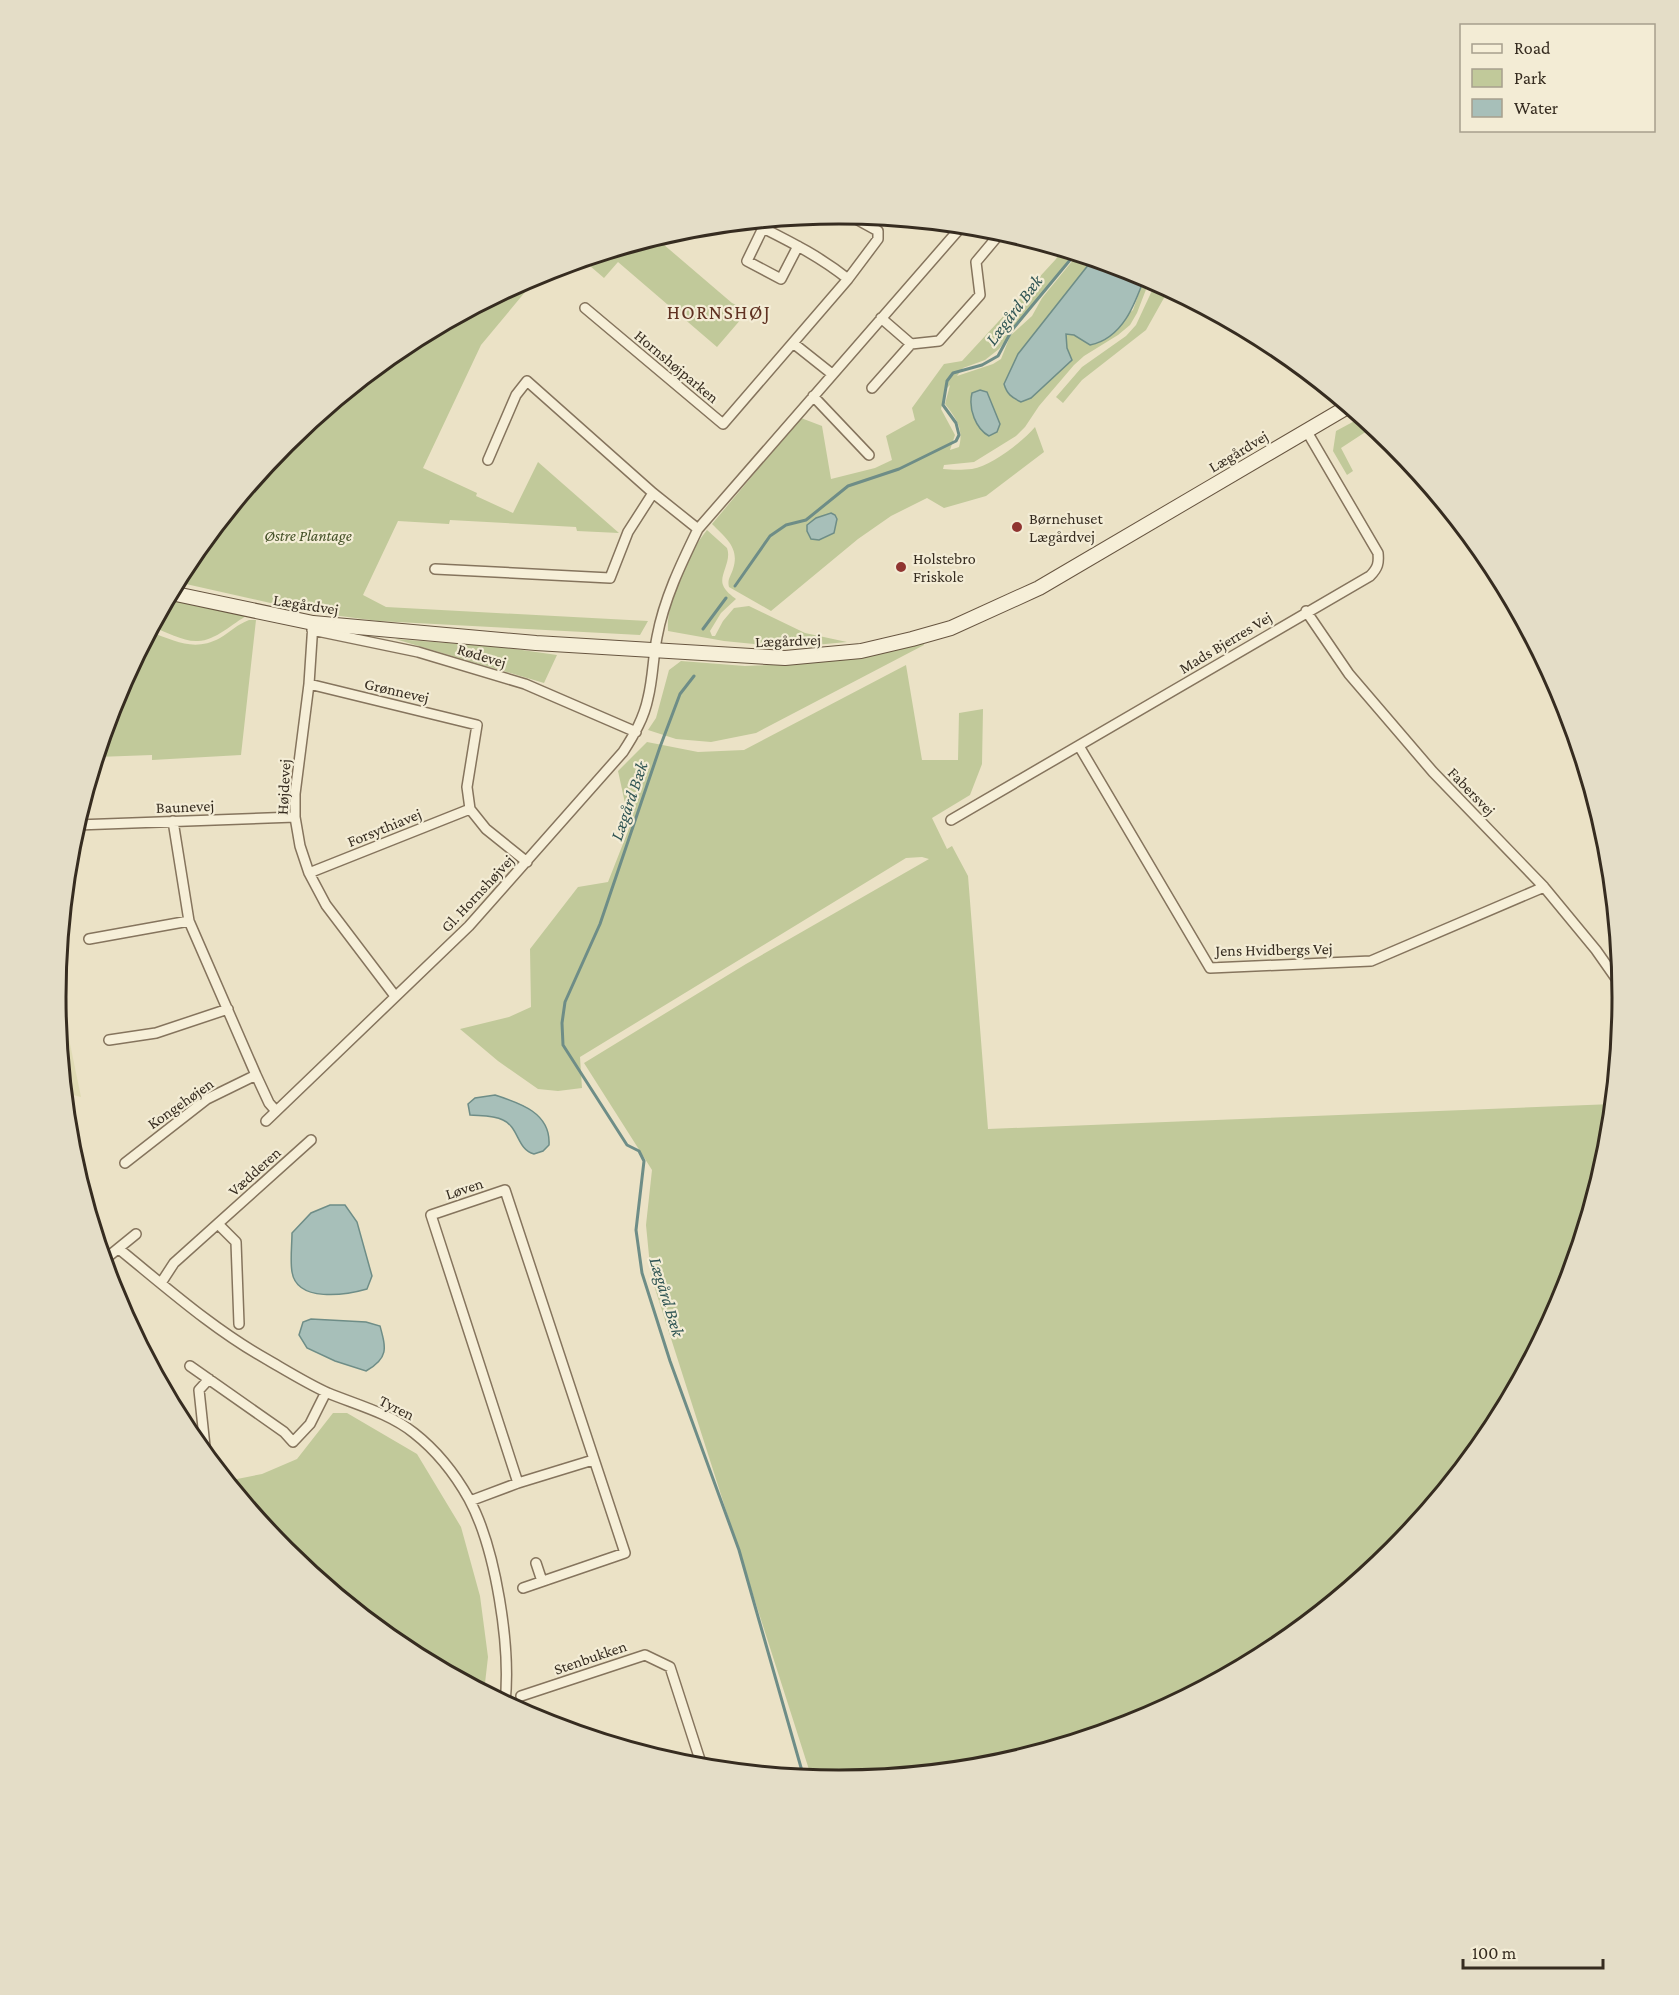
<svg xmlns="http://www.w3.org/2000/svg" width="1679" height="1995" viewBox="0 0 1679 1995" font-family="'Crimson Pro',serif">
<style>
.farmland{fill:#e0dbb4}
.green{fill:#c1c99a;fill-rule:evenodd}
.water{fill:#a7bfb9;stroke:#6e8d87;stroke-width:1.5}
.lines{fill:none;stroke-linecap:round;stroke-linejoin:round}
.stream{stroke:#6e8d87;stroke-width:3}
.street-casing{stroke:#85745d;stroke-width:12}
.secondary-casing{stroke:#675540;stroke-width:16}
.street{stroke:#f6efd8;stroke-width:9}
.secondary{stroke:#f6efd8;stroke-width:14}
.poi-dot{fill:#903531;stroke:#f3ecd5;stroke-width:2}
.labels{text-anchor:middle;stroke-width:4.5;stroke-linejoin:round;paint-order:stroke}
.street-label{font-size:16px;fill:#362c20;stroke:#f3ecd5}
.poi-label{font-size:16px;fill:#362c20;stroke:#f3ecd5;text-anchor:start}
.park-label{font-size:16px;font-style:italic;fill:#455128;stroke:#f3ecd5}
.water-label{font-size:18px;font-style:italic;fill:#305554;stroke:#f3ecd5}
.quarter-label{font-size:20px;letter-spacing:1.5px;fill:#603222;stroke:#f3ecd5}
.rim{fill:none;stroke:#362c20;stroke-width:3}
</style>
<rect width="100%" height="100%" fill="#ebe2c6"/>
<path class="farmland" d="M 57,981 L 81,1097 L 65,1093 L 56,997 Z"/>
<path class="green" d="M 656,238 L 732,303 L 748,311 L 717,347 L 618,262 L 604,278 L 583,260 Z
M 1061,250 L 1074,253 L 999,349 L 985,360 L 963,368 L 957,376 L 993,364 L 1001,359 L 1010,336 L 1032,316 L 1042,298 L 1078,254 L 1093,259 L 1018,354 L 1004,384 L 1067,348 L 1066,334 L 1074,335 L 1090,345 L 1133,310 L 1145,276 L 1150,279 L 1137,313 L 1130,325 L 1118,335 L 1084,356 L 1074,365 L 1039,406 L 1025,427 L 1016,436 L 974,462 L 944,465 L 943,469 C 952,470 963,470 972,469 C 992,466 1022,442 1035,427 L 1044,452 L 986,496 L 944,508 L 927,498 L 891,516 L 858,539 L 771,611 L 729,587 C 727,579 731,576 733,569 C 740,548 726,538 712,524 L 801,418 L 822,426 L 831,479 L 875,468 L 892,460 L 886,436 L 915,420 L 912,408 L 944,364 L 962,361 L 1056,259 ZM 950,385 L 945,404 C 956,418 964,429 959,447 L 950,450 L 955,435 L 941,409 L 946,389 Z
M 541,273 L 481,345 L 423,468 L 477,493 L 476,496 L 513,513 L 538,462 L 619,533 L 577,531 L 576,527 L 450,520 L 449,524 L 398,521 L 363,595 L 386,607 L 648,621 L 640,635 L 378,621 L 310,612 L 177,582 L 188,562 L 285,443 L 404,345 Z
M 1156,282 L 1169,289 L 1146,330 L 1082,380 L 1063,403 L 1056,397 L 1082,367 L 1126,336 L 1136,325 Z
M 1362,417 L 1365,419 L 1363,421 L 1367,431 L 1341,448 L 1353,471 L 1347,475 L 1333,451 L 1336,431 Z
M 707,530 L 727,548 C 732,561 719,575 723,585 C 725,591 732,596 736,599 L 721,613 L 710,631 L 712,636 L 715,636 L 723,621 L 734,608 L 749,606 L 805,633 L 847,642 L 815,645 L 775,646 L 724,641 L 668,631 C 666,601 688,553 707,530 Z
M 168,599 L 196,606 L 248,615 C 233,623 215,641 198,641 C 184,642 166,632 153,627 Z
M 249,620 L 256,620 L 241,755 L 152,760 L 152,755 L 97,757 L 115,697 L 150,632 C 176,641 194,652 220,638 C 230,632 238,624 249,620 Z
M 395,639 L 500,647 L 557,655 L 544,683 Z
M 923,641 L 924,645 L 756,733 L 711,742 L 676,739 L 648,730 L 656,718 L 669,670 L 681,661 L 745,666 L 797,664 L 864,657 Z
M 906,665 L 922,760 L 958,760 L 959,713 L 983,709 L 982,764 L 970,795 L 932,818 L 947,849 L 952,846 L 968,876 L 988,1129 L 1613,1104 L 1608,1151 L 1564,1298 L 1491,1433 L 1394,1552 L 1275,1650 L 1139,1722 L 992,1766 L 839,1781 L 812,1779 L 651,1276 L 646,1225 L 652,1170 L 584,1063 L 746,964 L 929,859 L 922,857 L 906,858 L 580,1057 L 582,1088 L 558,1091 L 538,1089 L 498,1061 L 460,1029 L 509,1017 L 531,1007 L 530,949 L 578,887 L 608,882 L 630,826 L 618,771 L 647,742 L 698,752 L 744,750 Z
M 333,1413 L 347,1413 L 417,1454 L 461,1527 L 480,1596 L 488,1657 L 484,1692 L 404,1649 L 285,1552 L 227,1481 L 262,1474 L 297,1459 Z"/>
<path class="water" d="M 1093,259 L 1145,276 C 1135,304 1123,338 1090,345 L 1074,335 L 1066,334 L 1067,348 L 1072,360 L 1031,398 L 1021,402 C 1011,397 1007,394 1004,384 L 1018,354 Z
M 980,390 L 987,392 L 1000,424 L 997,432 L 989,436 C 976,429 968,409 972,393 Z
M 831,513 L 835,515 L 837,519 L 834,533 L 819,540 L 811,539 L 807,531 L 807,525 L 816,518 Z
M 495,1095 C 520,1103 551,1113 549,1145 L 543,1151 L 534,1154 C 517,1150 519,1127 503,1120 C 493,1115 481,1116 470,1115 L 468,1104 L 475,1098 Z
M 330,1205 L 345,1205 L 357,1222 L 372,1276 L 367,1289 C 346,1295 297,1303 292,1272 C 290,1260 292,1245 292,1233 L 311,1213 Z
M 311,1319 L 366,1322 L 380,1326 C 386,1348 389,1358 366,1371 L 335,1361 L 307,1348 L 299,1335 L 303,1322 Z"/>
<g class="lines">
<path class="stream" d="M 735,586 L 770,536 L 786,525 L 806,520 L 848,486 L 899,469 L 956,441 L 959,435 L 956,423 L 943,405 L 947,381 L 953,373 L 982,365 L 998,356 L 1012,330 L 1075,254
M 703,629 L 726,598
M 694,676 L 680,694 L 660,747 L 600,924 L 565,1002 L 562,1023 L 563,1045 L 627,1145 L 639,1151 L 644,1161 L 636,1230 L 642,1273 L 670,1361 L 739,1550 L 804,1778"/>
<g class="street-casing">
<path id="street" d="M 798,246 L 781,279 L 747,261 L 763,228 C 793,243 822,258 848,279
M 585,308 L 723,424 L 848,279 L 878,239 L 878,231 L 847,214
M 881,318 L 911,344
M 793,343 L 832,374
M 872,388 L 911,344 L 939,341 L 980,295 L 976,262 L 1002,231
M 813,396 L 869,455
M 488,460 L 516,395 L 527,381 L 653,493 L 698,529
M 435,569 L 610,578 L 628,532 L 653,493
M 1306,611 L 1349,674 L 1433,772 L 1544,887 L 1596,950 L 1622,987
M 313,623 L 309,684 L 295,794 L 295,817 L 300,846 L 309,873 L 326,905 L 395,996
M 312,630 L 418,652 L 525,684 L 636,732
M 309,684 L 477,725 L 467,787 L 470,809 L 486,829 L 527,862
M 1079,746 L 1210,968 L 1371,961 L 1544,887
M 951,820 L 1370,576 C 1378,568 1379,563 1378,553 L 1306,430
M 173,821 L 189,921 L 256,1075 L 269,1103 L 276,1111
M 77,825 L 295,817
M 309,873 L 470,809
M 89,939 L 189,921
M 109,1040 L 156,1033 L 228,1009
M 266,1121 L 469,926 L 623,752 C 634,735 644,718 648,698 C 653,678 653,657 657,637 C 664,599 681,564 698,529 L 962,226
M 125,1163 L 207,1099 L 256,1075
M 218,1224 L 236,1242 L 239,1324
M 119,1249 C 167,1288 214,1330 268,1360 C 287,1371 308,1384 328,1393 C 357,1405 389,1413 414,1433 C 437,1451 455,1474 469,1499 C 496,1549 511,1647 505,1703
M 104,1260 L 136,1234
M 161,1283 L 174,1263 L 311,1140
M 190,1366 L 284,1432 L 293,1442 L 310,1424 L 326,1392
M 206,1456 L 199,1390 L 209,1379
M 518,1483 L 431,1215 L 505,1190 L 625,1553 L 523,1588
M 470,1501 L 518,1483 L 593,1460
M 536,1563 L 542,1581
M 521,1696 L 645,1655 L 670,1667 L 701,1763 L 701,1768"/>
</g>
<g class="secondary-casing">
<path id="secondary" d="M 171,593 L 313,623 L 536,643 L 785,658 L 861,651 L 912,639 L 951,628 L 1039,588 L 1349,406"/>
</g>
<use href="#street" class="street"/>
<use href="#secondary" class="secondary"/>
</g>
<g class="poi-dot">
<circle cx="1017" cy="527" r="6"/>
<circle cx="901" cy="567" r="6"/>
</g>
<g class="labels">
<g class="street-label">
<text transform="translate(677 366) rotate(40)" y="6">Hornshøjparken</text>
<text transform="translate(1238 451) rotate(-31)" y="6">Lægårdvej</text>
<text transform="translate(306 604) rotate(9)" y="6">Lægårdvej</text>
<text transform="translate(788 640) rotate(-2)" y="6">Lægårdvej</text>
<text transform="translate(1225 642) rotate(-31)" y="6">Mads Bjerres Vej</text>
<text transform="translate(482 655) rotate(17)" y="6">Rødevej</text>
<text transform="translate(397 690) rotate(13)" y="6">Grønnevej</text>
<text transform="translate(283 787) rotate(-87)" y="6">Højdevej</text>
<text transform="translate(1472 791) rotate(46)" y="6">Fabersvej</text>
<text transform="translate(185 806) rotate(-2)" y="6">Baunevej</text>
<text transform="translate(384 827) rotate(-22)" y="6">Forsythiavej</text>
<text transform="translate(477 893) rotate(-47)" y="6">Gl. Hornshøjvej</text>
<text transform="translate(1274 949) rotate(-1)" y="6">Jens Hvidbergs Vej</text>
<text transform="translate(180 1103) rotate(-35)" y="6">Kongehøjen</text>
<text transform="translate(254 1171) rotate(-42)" y="6">Vædderen</text>
<text transform="translate(464 1188) rotate(-18)" y="6">Løven</text>
<text transform="translate(397 1407) rotate(27)" y="6">Tyren</text>
<text transform="translate(590 1657) rotate(-19)" y="6">Stenbukken</text>
</g>
<g class="poi-label">
<text x="1029" y="524">Børnehuset<tspan x="1029" dy="18">Lægårdvej</tspan></text>
<text x="913" y="564">Holstebro<tspan x="913" dy="18">Friskole</tspan></text>
</g>
<g class="park-label">
<text x="308" y="541">Østre Plantage</text>
</g>
<g class="water-label">
<text transform="translate(1014 310) rotate(-53)" y="6">Lægård Bæk</text>
<text transform="translate(629 801) rotate(-71)" y="6">Lægård Bæk</text>
<text transform="translate(667 1297) rotate(73)" y="6">Lægård Bæk</text>
</g>
<g class="quarter-label">
<text x="719" y="319">HORNSHØJ</text>
</g>
</g>
<path d="M0 0H1679V1995H0ZM66 997a773 773 0 1 1 1546 0a773 773 0 1 1-1546 0Z" fill="#e4ddc7" fill-rule="evenodd"/>
<path class="rim" d="M66 997a773 773 0 1 1 1546 0a773 773 0 1 1-1546 0Z"/>
<rect x="1460" y="24" width="195" height="108" fill="#f3ecd5" stroke="#a79f8d" stroke-width="1.5"/>
<rect x="1472" y="44" width="30" height="9" fill="#f6efd8" stroke="#a79f8d" stroke-width="1.5"/>
<text x="1514" y="54" font-size="18" fill="#362c20">Road</text>
<rect x="1472" y="69" width="30" height="18" fill="#c1c99a" stroke="#a79f8d" stroke-width="1.5"/>
<text x="1514" y="84" font-size="18" fill="#362c20">Park</text>
<rect x="1472" y="99" width="30" height="18" fill="#a7bfb9" stroke="#a79f8d" stroke-width="1.5"/>
<text x="1514" y="114" font-size="18" fill="#362c20">Water</text>
<path d="M1463 1959v9h140v-9" fill="none" stroke="#362c20" stroke-width="3"/>
<text x="1472" y="1959" font-size="18" fill="#362c20" stroke="#f3ecd5" stroke-width="4.5" paint-order="stroke">100 m</text>
</svg>
